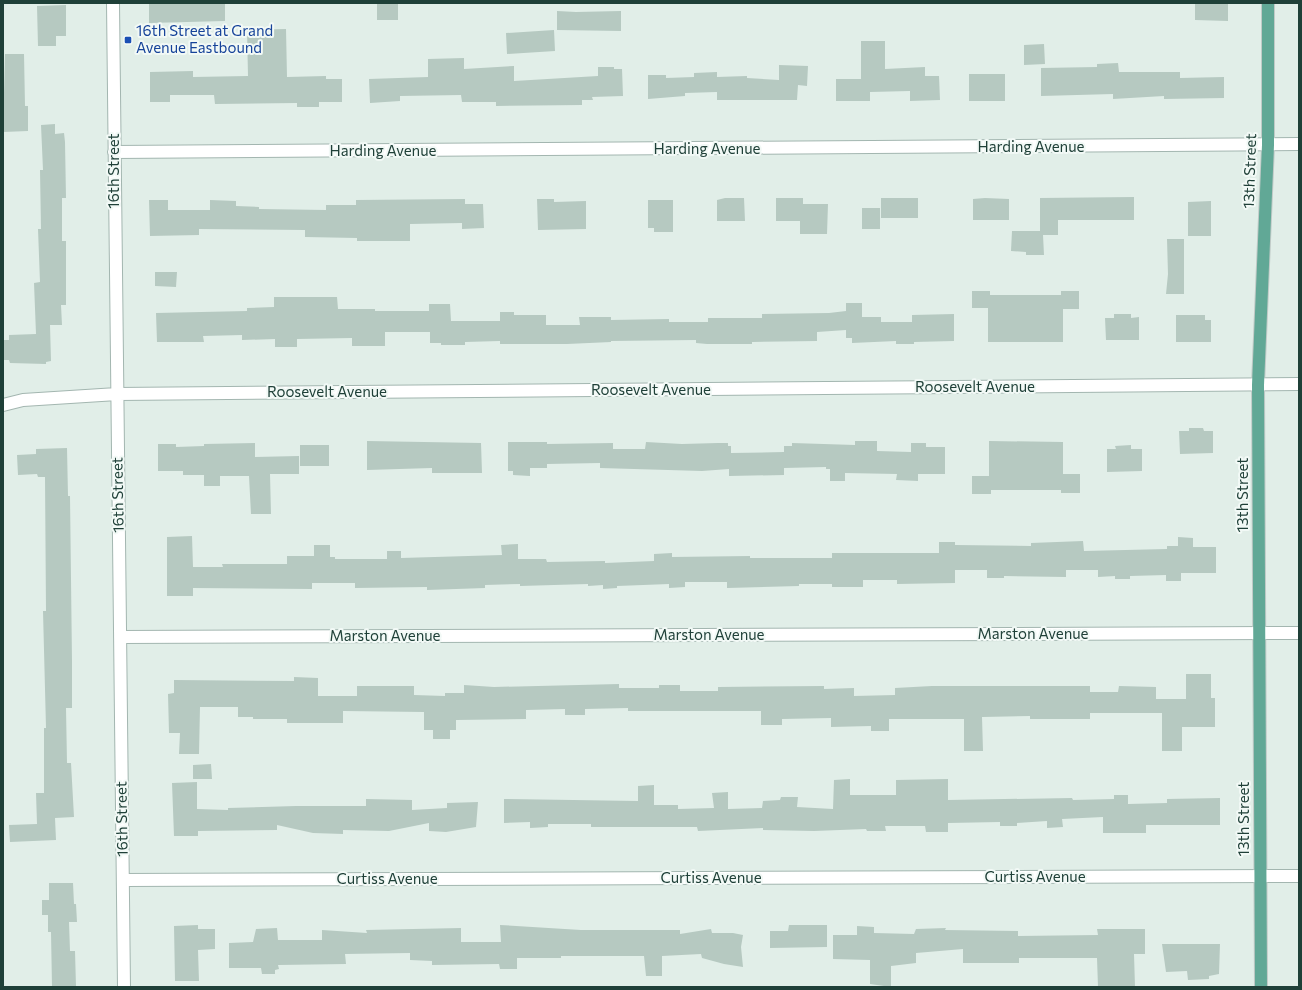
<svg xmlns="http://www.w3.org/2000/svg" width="1302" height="990" viewBox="0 0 1302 990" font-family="Commissioner,sans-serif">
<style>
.building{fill:#b6c9c1}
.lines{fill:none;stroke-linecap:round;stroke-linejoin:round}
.minor-casing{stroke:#a3b6b0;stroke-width:14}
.major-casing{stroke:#c0cac7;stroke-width:14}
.minor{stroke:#fff;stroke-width:12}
.major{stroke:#61a896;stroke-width:12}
.transit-dot{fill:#1a4fb4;stroke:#f2f9f6;stroke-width:1.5}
.labels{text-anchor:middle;stroke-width:4;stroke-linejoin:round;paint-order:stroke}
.transit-label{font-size:15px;fill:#164399;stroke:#f2f9f6;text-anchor:start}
.street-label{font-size:15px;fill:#1f4038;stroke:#f2f9f6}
</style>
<rect width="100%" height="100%" fill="#e1eee8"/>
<path class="building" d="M 149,3 L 225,3 L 225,21 L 149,23 Z
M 377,3 L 398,3 L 398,20 L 377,20 Z
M 1195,3 L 1228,3 L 1228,21 L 1195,20 Z
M 66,5 L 66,36 L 56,36 L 56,46 L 38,46 L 37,6 Z
M 557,11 L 576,12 L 621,11 L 621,31 L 557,30 Z
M 286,29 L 287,77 L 326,76 L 326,79 L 342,79 L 342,102 L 319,102 L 319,107 L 297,107 L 297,103 L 215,104 L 214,95 L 170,95 L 170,102 L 150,102 L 150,72 L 193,71 L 193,77 L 248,76 L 247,30 Z
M 554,30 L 555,51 L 507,54 L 506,33 Z
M 861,41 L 885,41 L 885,69 L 925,67 L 925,76 L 939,76 L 940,100 L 910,101 L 910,91 L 870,92 L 870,101 L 836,101 L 836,79 L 861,79 Z
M 1044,44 L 1045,64 L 1024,65 L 1024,45 Z
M 5,54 L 24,54 L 25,106 L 28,106 L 28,131 L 3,132 Z
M 464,58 L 464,69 L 514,66 L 514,81 L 598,76 L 598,67 L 614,67 L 614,69 L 622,69 L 623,96 L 592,97 L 593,100 L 582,100 L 582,105 L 496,106 L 496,102 L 462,102 L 461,95 L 400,96 L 400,101 L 370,103 L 369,79 L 428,77 L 428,59 Z
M 1118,63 L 1119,72 L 1180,72 L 1180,78 L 1224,77 L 1224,98 L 1164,99 L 1164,96 L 1113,99 L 1113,94 L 1041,96 L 1041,68 L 1097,67 L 1097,64 Z
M 779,65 L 808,66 L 807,86 L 798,85 L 797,100 L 717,100 L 717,92 L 685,93 L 685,96 L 648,99 L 648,75 L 666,75 L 666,78 L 694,77 L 694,73 L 717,72 L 717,77 L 747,76 L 747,78 L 779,80 Z
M 969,74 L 1005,74 L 1005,101 L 969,101 Z
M 55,124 L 55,134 L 64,133 L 65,142 L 66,198 L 62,198 L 62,241 L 66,241 L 66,305 L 61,305 L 62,325 L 50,325 L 51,361 L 46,362 L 46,364 L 10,363 L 9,360 L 3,360 L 3,340 L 9,340 L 9,335 L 36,334 L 34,283 L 40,282 L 38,229 L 41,229 L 40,170 L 43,170 L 41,125 Z
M 1134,197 L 1134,220 L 1058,220 L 1058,235 L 1043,235 L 1044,255 L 1026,255 L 1026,252 L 1011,251 L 1012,231 L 1040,231 L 1040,198 Z
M 725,198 L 744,198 L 745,221 L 717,221 L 717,200 Z
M 776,198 L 803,198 L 803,204 L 828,204 L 827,234 L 800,234 L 800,221 L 776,221 Z
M 881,198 L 918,198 L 918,218 L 881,218 Z
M 985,198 L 1009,199 L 1009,220 L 973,220 L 973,199 Z
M 465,199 L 465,204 L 483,204 L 484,228 L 462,229 L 462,223 L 410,224 L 410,241 L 357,241 L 357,238 L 305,237 L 305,230 L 199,229 L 199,235 L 150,236 L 149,200 L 168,200 L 168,210 L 210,210 L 210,200 L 236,201 L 236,206 L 259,207 L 259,209 L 326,210 L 326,205 L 356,205 L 356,200 Z
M 537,199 L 554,199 L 554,202 L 586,201 L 586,229 L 538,230 Z
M 648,200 L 673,200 L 673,232 L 654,232 L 654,228 L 648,228 Z
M 1211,201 L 1211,236 L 1188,236 L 1188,202 Z
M 862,208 L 880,208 L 880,229 L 862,229 Z
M 1167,239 L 1184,239 L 1184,294 L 1166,294 L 1168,274 Z
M 155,272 L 177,272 L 176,287 L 155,286 Z
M 972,291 L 990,291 L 990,295 L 1061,295 L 1061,291 L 1079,291 L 1079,309 L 1063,309 L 1063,342 L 988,342 L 988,308 L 972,308 Z
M 274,297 L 337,297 L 338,309 L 375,309 L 375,311 L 429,311 L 429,304 L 450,304 L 451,321 L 500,321 L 500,312 L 514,312 L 514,315 L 546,315 L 546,325 L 580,325 L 579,317 L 611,317 L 611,320 L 669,319 L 669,322 L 708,322 L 708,318 L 762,318 L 762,314 L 829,313 L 846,311 L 846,303 L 862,303 L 862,317 L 881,317 L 881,322 L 912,322 L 912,315 L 954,314 L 954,341 L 914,342 L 914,344 L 896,344 L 896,341 L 852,343 L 852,338 L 846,338 L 846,330 L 817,332 L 817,341 L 752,342 L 752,344 L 707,344 L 696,343 L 696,340 L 611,341 L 611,342 L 567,344 L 500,344 L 500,341 L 465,342 L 465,345 L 441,345 L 441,343 L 430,343 L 430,332 L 385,332 L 385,346 L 352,346 L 352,338 L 297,339 L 297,347 L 275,347 L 275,339 L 242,340 L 242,335 L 203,336 L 204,342 L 157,342 L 156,313 L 247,311 L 247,308 L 274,307 Z
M 1114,314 L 1131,314 L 1131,318 L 1139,317 L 1139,340 L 1106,340 L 1105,318 L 1114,318 Z
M 1176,315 L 1205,315 L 1205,320 L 1211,320 L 1211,342 L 1176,342 Z
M 1189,428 L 1203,428 L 1204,431 L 1213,431 L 1213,453 L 1180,454 L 1179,431 L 1189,431 Z
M 367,441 L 481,443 L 482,473 L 432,473 L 432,468 L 367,470 Z
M 855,441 L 877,441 L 877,451 L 911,452 L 911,443 L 926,443 L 926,447 L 945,447 L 945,474 L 918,474 L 918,481 L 896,480 L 897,474 L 845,473 L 845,481 L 830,481 L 830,469 L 826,469 L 826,467 L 784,468 L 784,475 L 729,476 L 729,469 L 702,471 L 600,468 L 600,463 L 547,464 L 547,468 L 530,468 L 530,476 L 513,475 L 513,471 L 508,471 L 508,442 L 547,442 L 547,444 L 613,443 L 613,449 L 645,449 L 646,442 L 682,444 L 718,443 L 728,443 L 728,446 L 731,446 L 731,453 L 784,452 L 784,446 L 792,446 L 792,443 L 855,445 Z
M 989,441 L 1063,442 L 1063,474 L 1080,474 L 1080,493 L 1061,493 L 1061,490 L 991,490 L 991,494 L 972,494 L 972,476 L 989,476 Z
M 255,443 L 255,457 L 299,456 L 299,474 L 270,474 L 271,514 L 251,514 L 249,476 L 220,476 L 220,486 L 204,486 L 204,475 L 183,475 L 183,471 L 158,471 L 158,444 L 176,444 L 176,447 L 204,446 L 204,444 Z
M 300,445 L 329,445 L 329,466 L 300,466 Z
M 1131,445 L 1131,449 L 1142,449 L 1142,471 L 1107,472 L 1107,449 L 1116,449 L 1115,446 Z
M 67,448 L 68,496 L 70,496 L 72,661 L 72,708 L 66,708 L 67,763 L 71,763 L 74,817 L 55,818 L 56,840 L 10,842 L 9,825 L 37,824 L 36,793 L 44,793 L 44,728 L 46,728 L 43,611 L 46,611 L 45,477 L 38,477 L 37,474 L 18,475 L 17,455 L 36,454 L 36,449 Z
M 192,536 L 193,567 L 223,567 L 222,564 L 287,564 L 287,556 L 314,556 L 314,545 L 330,545 L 330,557 L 335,557 L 335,559 L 387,559 L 387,551 L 401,551 L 401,558 L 502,555 L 501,545 L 518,544 L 518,559 L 546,559 L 547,562 L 605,561 L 605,563 L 654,561 L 654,554 L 672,553 L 672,557 L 750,556 L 750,558 L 832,558 L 832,553 L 939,553 L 939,542 L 955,542 L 955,545 L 1031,546 L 1031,543 L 1083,541 L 1084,551 L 1167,549 L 1167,546 L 1178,546 L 1178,537 L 1193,538 L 1193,547 L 1216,547 L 1216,573 L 1181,573 L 1181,581 L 1166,581 L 1166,575 L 1130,576 L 1130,579 L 1115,579 L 1115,576 L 1098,577 L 1098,570 L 1066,570 L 1066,577 L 1004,576 L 1004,578 L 987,578 L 987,570 L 955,570 L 955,583 L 897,584 L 897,580 L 863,580 L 863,587 L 832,587 L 832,584 L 799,584 L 799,586 L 727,588 L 727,582 L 685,582 L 685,587 L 669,588 L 669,584 L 617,586 L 617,588 L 603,589 L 603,585 L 588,586 L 588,584 L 520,586 L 520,584 L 485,585 L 485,588 L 427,590 L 427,587 L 355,588 L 355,583 L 312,583 L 312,589 L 193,588 L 193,596 L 167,596 L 167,537 Z
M 1186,674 L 1211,674 L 1211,698 L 1215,698 L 1215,727 L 1182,727 L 1182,751 L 1162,751 L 1162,713 L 1090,713 L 1090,719 L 1030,719 L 1030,716 L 982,717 L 983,751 L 964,751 L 964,719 L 889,719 L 889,731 L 871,731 L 871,726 L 831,727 L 831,718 L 782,719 L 782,725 L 761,725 L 761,711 L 628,711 L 628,708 L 585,709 L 585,715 L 565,715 L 565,709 L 526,710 L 526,719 L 456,720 L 456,730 L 450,730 L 450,739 L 433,739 L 433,730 L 424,730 L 424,712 L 343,711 L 343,723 L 287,723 L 287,719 L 253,719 L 253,717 L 238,717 L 238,707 L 200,707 L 199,754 L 179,754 L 180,733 L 169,733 L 168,694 L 174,693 L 174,680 L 294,681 L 294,677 L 318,678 L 318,696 L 357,696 L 357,686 L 414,686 L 414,695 L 445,696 L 445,693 L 464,693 L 464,685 L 494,687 L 619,684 L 619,688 L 659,688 L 659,685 L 680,685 L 680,691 L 718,691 L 718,687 L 824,686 L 824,689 L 854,688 L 854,696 L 895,695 L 895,688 L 932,686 L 1090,686 L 1090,692 L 1118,692 L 1119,686 L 1156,687 L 1156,699 L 1186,699 Z
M 211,764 L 212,779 L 193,779 L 193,765 Z
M 850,779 L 850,795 L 896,795 L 896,780 L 948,779 L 948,800 L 1072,798 L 1073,800 L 1114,799 L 1114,795 L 1128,795 L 1128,804 L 1167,803 L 1167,799 L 1220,798 L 1220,825 L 1146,825 L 1146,833 L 1103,833 L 1103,817 L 1062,819 L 1063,827 L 1047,828 L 1047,821 L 1017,823 L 1017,826 L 1000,826 L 1000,822 L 948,823 L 948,832 L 926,832 L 925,826 L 885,826 L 886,831 L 867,831 L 866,829 L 814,831 L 763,830 L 763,828 L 698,831 L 697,827 L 591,827 L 591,824 L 548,824 L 548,827 L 530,828 L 530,822 L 504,823 L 504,799 L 638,801 L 638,786 L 654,785 L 654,805 L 678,805 L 678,809 L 714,808 L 712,793 L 728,792 L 728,809 L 762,808 L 763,801 L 780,800 L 781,797 L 798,797 L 797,807 L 833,809 L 834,780 Z
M 197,782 L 197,809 L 228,810 L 228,808 L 296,806 L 366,806 L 366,799 L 412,800 L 412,810 L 447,808 L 447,803 L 478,802 L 476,827 L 446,832 L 429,831 L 429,823 L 389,831 L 343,830 L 343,834 L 313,833 L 277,825 L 277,830 L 198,831 L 198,836 L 174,836 L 172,783 Z
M 49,883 L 73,883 L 74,904 L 76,904 L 77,922 L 69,922 L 70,951 L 75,951 L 76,987 L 52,987 L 51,932 L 48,932 L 48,915 L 42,915 L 42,900 L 49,900 Z
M 198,925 L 198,929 L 215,929 L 215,949 L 198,950 L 199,981 L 175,981 L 174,926 Z
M 500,925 L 581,930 L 680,930 L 680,934 L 711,929 L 712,933 L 733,933 L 743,935 L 741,947 L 743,967 L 724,964 L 702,958 L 701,954 L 662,956 L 662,976 L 646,976 L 644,956 L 561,956 L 561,958 L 517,958 L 517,969 L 500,969 L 499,964 L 432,965 L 432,961 L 410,960 L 410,953 L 345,954 L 346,964 L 278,965 L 279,969 L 275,970 L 275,974 L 262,974 L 261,968 L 229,968 L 229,943 L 253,942 L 256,929 L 277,928 L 278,940 L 322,940 L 322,930 L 367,933 L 366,930 L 461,928 L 461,942 L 501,942 Z
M 789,925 L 827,925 L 827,947 L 770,948 L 770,931 L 788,931 Z
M 857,926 L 874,927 L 874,933 L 914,934 L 916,929 L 946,928 L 945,930 L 1018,931 L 1018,936 L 1098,935 L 1097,929 L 1145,929 L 1145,954 L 1134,954 L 1135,987 L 1098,987 L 1097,958 L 1019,958 L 1019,963 L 963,963 L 963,949 L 916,953 L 916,963 L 891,966 L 891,987 L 870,984 L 870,960 L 833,959 L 833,935 L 857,935 Z
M 1162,944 L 1220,944 L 1219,974 L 1209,976 L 1209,979 L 1188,980 L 1187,971 L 1166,972 Z"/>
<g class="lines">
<g class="minor-casing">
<path id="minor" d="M 113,3 L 124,987
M 114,152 L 1299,144
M 3,405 L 23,400 L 117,394 L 1299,384
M 120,637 L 1299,633
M 123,880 L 1299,876"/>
</g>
<g class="major-casing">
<path id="major" d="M 1261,987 L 1258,385 L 1268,145 L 1268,3"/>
</g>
<use href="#minor" class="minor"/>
<use href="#major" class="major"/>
</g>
<rect class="transit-dot" x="124" y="36" width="8" height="8" rx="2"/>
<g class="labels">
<g class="transit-label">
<text x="136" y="36">16th Street at Grand<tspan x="136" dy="17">Avenue Eastbound</tspan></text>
</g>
<g class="street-label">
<text x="1031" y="152">Harding Avenue</text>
<text x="707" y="154">Harding Avenue</text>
<text x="383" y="156">Harding Avenue</text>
<text transform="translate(114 171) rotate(-90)" y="5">16th Street</text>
<text transform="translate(1250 171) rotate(-88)" y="5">13th Street</text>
<text x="975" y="392">Roosevelt Avenue</text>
<text x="651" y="395">Roosevelt Avenue</text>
<text x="327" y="397">Roosevelt Avenue</text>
<text transform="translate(118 495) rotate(-91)" y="5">16th Street</text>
<text transform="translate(1243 495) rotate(-90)" y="5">13th Street</text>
<text x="1033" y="639">Marston Avenue</text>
<text x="709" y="640">Marston Avenue</text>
<text x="385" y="641">Marston Avenue</text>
<text transform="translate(122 819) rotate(-91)" y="5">16th Street</text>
<text transform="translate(1244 819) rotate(-90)" y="5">13th Street</text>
<text x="1035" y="882">Curtiss Avenue</text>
<text x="711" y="883">Curtiss Avenue</text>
<text x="387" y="884">Curtiss Avenue</text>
</g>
</g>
<rect width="1302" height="990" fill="none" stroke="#1f4038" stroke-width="8"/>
</svg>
